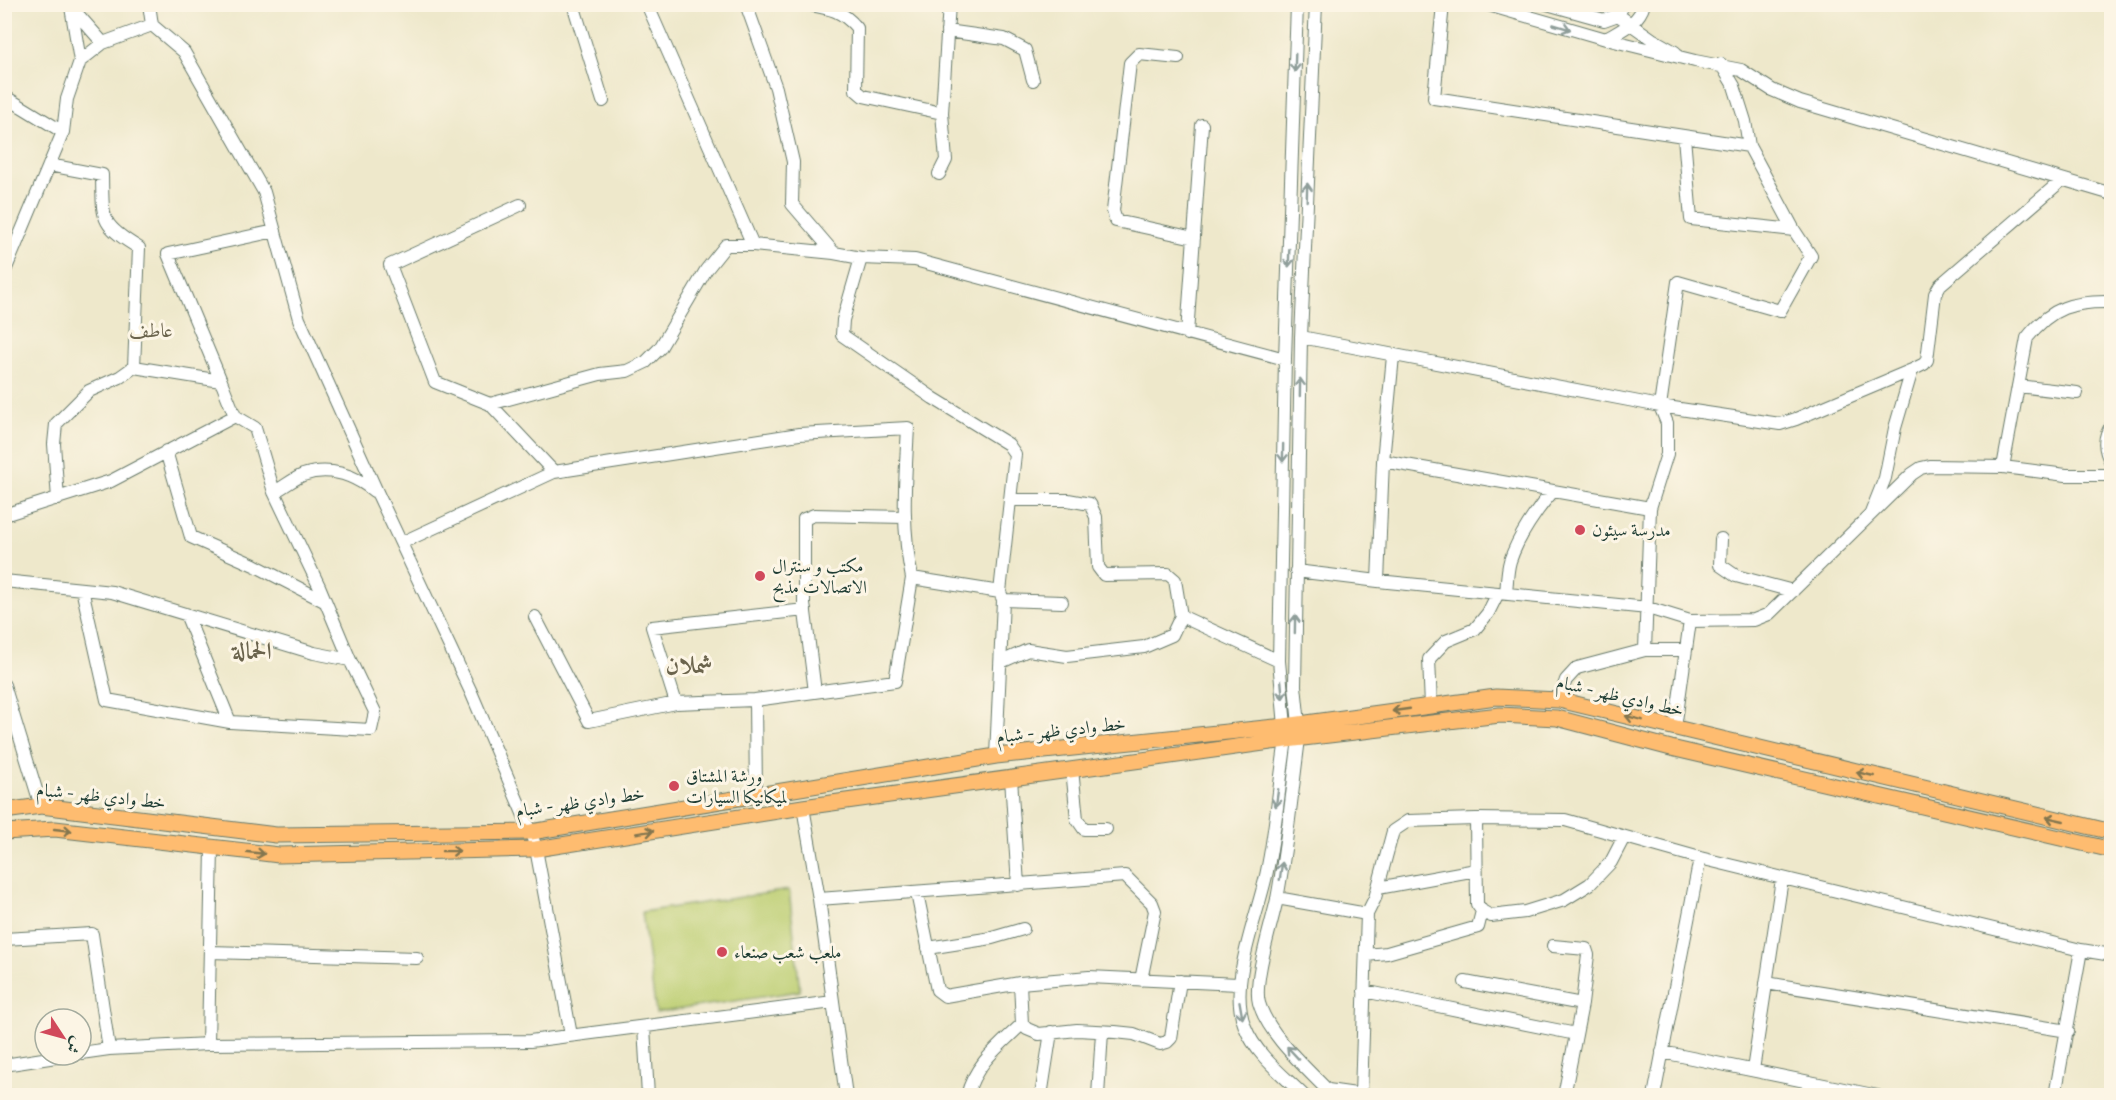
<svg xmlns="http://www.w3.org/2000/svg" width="2116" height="1100" viewBox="0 0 2116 1100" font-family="Vollkorn,Amiri,serif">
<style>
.green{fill:#bbcd70;stroke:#6d8552;stroke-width:1.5}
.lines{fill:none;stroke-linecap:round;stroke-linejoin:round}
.minor-casing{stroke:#677969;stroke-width:14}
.major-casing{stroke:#677969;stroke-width:17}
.minor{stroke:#fff;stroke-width:12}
.major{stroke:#febc70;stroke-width:15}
.oneway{stroke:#8f9e9a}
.oneway2{stroke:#83764f}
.poi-dot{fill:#d1495b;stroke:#fcf5e5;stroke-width:2}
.labels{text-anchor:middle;stroke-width:6;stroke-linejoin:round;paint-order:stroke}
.poi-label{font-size:18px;fill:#1f3d34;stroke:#fcf5e5;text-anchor:start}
.street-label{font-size:18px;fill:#1f3d34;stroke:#fcf5e5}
.neighbourhood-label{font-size:20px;fill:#6b644d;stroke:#fcf5e5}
.district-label{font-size:24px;font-weight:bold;fill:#6b644d;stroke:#fcf5e5}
</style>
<rect width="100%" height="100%" fill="#fcf5e5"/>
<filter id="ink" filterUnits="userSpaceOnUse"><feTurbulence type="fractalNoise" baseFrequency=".0167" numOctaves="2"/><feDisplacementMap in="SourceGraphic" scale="12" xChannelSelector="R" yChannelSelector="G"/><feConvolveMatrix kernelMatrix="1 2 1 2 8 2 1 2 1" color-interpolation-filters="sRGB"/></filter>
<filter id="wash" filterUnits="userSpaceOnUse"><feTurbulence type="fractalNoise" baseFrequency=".008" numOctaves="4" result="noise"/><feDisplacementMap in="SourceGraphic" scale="24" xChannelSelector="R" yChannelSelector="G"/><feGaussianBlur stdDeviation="1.35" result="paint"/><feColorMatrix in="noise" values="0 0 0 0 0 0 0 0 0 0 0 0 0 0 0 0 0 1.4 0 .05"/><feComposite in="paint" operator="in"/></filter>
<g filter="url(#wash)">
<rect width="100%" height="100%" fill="#eee8cb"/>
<path class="green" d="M 789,890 L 800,991 L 656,1013 L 642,912 Z"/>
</g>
<g filter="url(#ink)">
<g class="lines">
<g class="minor-casing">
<path id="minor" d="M 69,4 L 71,7 L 80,61
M 149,4 L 152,25
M 573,4 L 603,101
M 647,4 L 753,245 L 834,253 L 861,258 L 915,260 L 1285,359
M 746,4 L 776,88 L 793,162 L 792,204 L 834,253
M 805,4 C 828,8 841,9 857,28 L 856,90 L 863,96 L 942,113 L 949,4
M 1443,4 L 1434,98 L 1749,146
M 1485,4 L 1606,39 C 1621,30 1639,23 1644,4
M 1547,4 L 1604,20 L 1618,15 L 1624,4
M 72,8 L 103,43
M 1618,15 L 1652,39 L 1675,52
M 947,31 L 1004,39 L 1025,50 L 1033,80
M 1606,39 L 1695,61 L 1741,70 L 1772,90 L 1800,102 L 2112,194
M 1178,58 L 1139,54 L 1130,63 L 1113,211 L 1116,221 L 1194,238
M 4,96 L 63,132
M 1684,137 L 1691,219 L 1794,230
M 49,165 L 102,175 C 103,219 99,224 139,248 L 134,367 L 120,377 L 89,391 L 56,424 L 54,444 L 58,499
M 939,174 L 946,160 L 942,113
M 520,205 L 390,265 L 435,382 L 490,404 L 554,472
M 861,258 L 843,320 L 842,335 L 933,398 L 1008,444 L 1015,454 L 1000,592
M 4,273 L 63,132 L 67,99 L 80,61 L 103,43 L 152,25 L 184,52 L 264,192 L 299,319 L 377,492 L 471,692 L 531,832 L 536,849 L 571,1035
M 1187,334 L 1202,125
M 1301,337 L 1660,406 L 1780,424 L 1796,419 L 1912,370 L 1895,428 L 1885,478 L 1871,513
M 134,367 L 221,381 L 235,416
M 1912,370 L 1924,364 L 1927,360 L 1935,294 L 1940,285 L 2061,181
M 221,381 L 168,254 L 275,231
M 2018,386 L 2077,393
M 490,404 L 600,374 L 627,371 L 646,362 L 660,348 L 706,270 L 726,245 L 753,245
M 2112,425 C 2102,438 2104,451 2112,464
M 166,451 L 191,537 L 254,565 L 324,601
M 1383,461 L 1650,508
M 2003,467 L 2027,338 C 2051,307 2073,301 2112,302
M 274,492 C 284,487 293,479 303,475 C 329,466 354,475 374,491
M 4,515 L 111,481 L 235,416 L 255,428 L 274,492 L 319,586 L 350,660
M 1721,539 L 1720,565 L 1736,576 L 1793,591
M 401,543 L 554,472 L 799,434 L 908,428 C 905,482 901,525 912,578 L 1000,592 L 1003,600 L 996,756
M 1296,571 L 1378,581 L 1648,608 L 1690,621 L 1754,620 L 1769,614 L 1912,474 L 1921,468 L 1930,466 L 2003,467 L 2066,475 L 2112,475
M 4,581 L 112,592 L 314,653 L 350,660 L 375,712 L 371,730 L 230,722 L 107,700 L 82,589
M 1378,581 L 1383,461 L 1393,356
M 1506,594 C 1507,583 1507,571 1510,561 C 1518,537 1537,509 1553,491
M 1003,600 L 1062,602
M 186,614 L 230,722
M 1181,616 L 1279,661
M 535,617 L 589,721 L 676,703
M 1645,650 L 1650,508 L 1667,454 L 1667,423 L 1660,406 L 1678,282 L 1780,311 L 1811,256 L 1794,230 L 1749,146 L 1745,121 L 1734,86 L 1721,64
M 1001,662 L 1028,650 L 1067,656 L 1144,647 L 1172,635 L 1181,616 L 1175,580 L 1168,574 L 1104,575 L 1098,567 L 1096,517 L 1090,504 L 1068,500 L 1011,500
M 4,685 L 41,806
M 815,692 L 804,604 L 804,519 L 814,515 L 904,517
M 755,700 L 676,703 L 652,627 L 805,610
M 1559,700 L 1566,680 L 1577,668 L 1645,650 L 1686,650
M 1431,706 L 1429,659 L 1446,641 L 1475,629 L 1488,613 L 1498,593
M 1299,724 L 1295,686 L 1301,337 L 1316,4
M 1285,726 L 1279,661 L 1285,359 L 1297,4
M 1675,728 L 1690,621
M 1299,739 C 1292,792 1287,846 1277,899 C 1272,923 1253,981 1259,1003 C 1269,1037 1309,1070 1333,1096
M 1286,740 C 1279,784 1276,829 1267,871 C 1258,917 1227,983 1245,1027 C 1256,1055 1283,1075 1304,1096
M 1072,769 L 1077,819 L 1084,829 L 1106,829
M 1011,778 L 1018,885
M 756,795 L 755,700 L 895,681 L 912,578
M 803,807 L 819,899 L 846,1096
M 1476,819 L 1477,904 L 1482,911 L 1491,916 L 1525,912 L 1564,900 L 1590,884 L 1611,862 L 1624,837
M 1378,888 L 1476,870
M 917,893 L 937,990 L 945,996 L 1020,983 L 1089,977 L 1238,984
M 1277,898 L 1367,914
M 819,899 L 1125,876 L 1152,903 L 1155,911 L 1141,980
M 4,939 L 92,934 L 109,1049
M 1553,946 L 1586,949 L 1588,955 L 1582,1004 L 1564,1096
M 928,948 L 992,938 L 1023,929
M 210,952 L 417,958
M 1366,955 L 1387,953 L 1478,927 L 1482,911
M 1465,982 L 1582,1004
M 1020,983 L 1022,1024 L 1027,1029 L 1039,1034 L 1077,1030 L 1115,1032 L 1134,1034 L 1160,1044 L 1167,1042 L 1171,1038 L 1180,981
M 1766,983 L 2068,1031
M 1364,991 L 1576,1034
M 644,1027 L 648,1096
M 208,1044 L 212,848
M 1662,1052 L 1878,1096
M 81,1053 L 109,1049 L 208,1044 L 530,1041 L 833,1002
M 4,1065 L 69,1055
M 1753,1070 L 1782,879
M 1328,1090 L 1370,1096
M 1361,1094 L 1367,914 L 1375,898 L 1393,831 L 1408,821 L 1476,819 L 1565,820 L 1700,858 L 2081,950 L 2112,955
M 967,1096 C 974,1065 1000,1045 1022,1024
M 1041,1096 L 1051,1032
M 1098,1096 L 1102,1032
M 1654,1096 L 1700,858
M 2055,1096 L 2081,950"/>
</g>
<g class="major-casing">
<path id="major" d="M 4,811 L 41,806 L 276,835 L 531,832 L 996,756 L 1285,726 L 1496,697 L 1559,700 L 2112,832
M 4,832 L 55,829 L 279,855 L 536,849 L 803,807 L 1286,740 L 1500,715 L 1557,718 L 1671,748 L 2112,850"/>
</g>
<use href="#minor" class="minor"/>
<use href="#major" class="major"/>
</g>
<defs><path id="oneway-shaft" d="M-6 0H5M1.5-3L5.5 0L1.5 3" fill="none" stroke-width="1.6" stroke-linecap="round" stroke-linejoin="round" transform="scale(1.5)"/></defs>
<g class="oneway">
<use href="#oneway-shaft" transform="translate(1562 27) rotate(16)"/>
<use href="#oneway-shaft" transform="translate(1295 63) rotate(92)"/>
<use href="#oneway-shaft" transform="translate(1307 192) rotate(-88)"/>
<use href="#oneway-shaft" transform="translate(1289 258) rotate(92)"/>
<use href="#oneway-shaft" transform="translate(1300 387) rotate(-89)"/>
<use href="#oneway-shaft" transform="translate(1283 453) rotate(91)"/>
<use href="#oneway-shaft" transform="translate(1295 624) rotate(-89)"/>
<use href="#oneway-shaft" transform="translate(1282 690) rotate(85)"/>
<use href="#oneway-shaft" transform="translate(1277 798) rotate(98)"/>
<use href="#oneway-shaft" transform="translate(1281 871) rotate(-82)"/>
<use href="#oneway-shaft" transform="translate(1241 1010) rotate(80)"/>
<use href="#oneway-shaft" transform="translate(1293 1053) rotate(-133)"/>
</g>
<g class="oneway2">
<use href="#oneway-shaft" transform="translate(1401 710) rotate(172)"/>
<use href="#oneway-shaft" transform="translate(1634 718) rotate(-166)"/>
<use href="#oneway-shaft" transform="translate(1865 774) rotate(-167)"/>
<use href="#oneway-shaft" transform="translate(2055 819) rotate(-167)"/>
<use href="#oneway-shaft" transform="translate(63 830) rotate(6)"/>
<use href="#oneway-shaft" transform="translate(645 832) rotate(-9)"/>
<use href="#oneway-shaft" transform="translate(451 851) rotate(-1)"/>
<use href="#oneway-shaft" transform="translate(256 853) rotate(6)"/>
</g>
</g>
<g class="poi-dot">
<circle cx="1580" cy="530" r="6"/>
<circle cx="760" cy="576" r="6"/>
<circle cx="674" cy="786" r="6"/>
<circle cx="722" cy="952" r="6"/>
</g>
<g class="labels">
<g class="poi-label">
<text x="1592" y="536">مدرسة سيئون</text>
<text x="772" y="572">مكتب و سنترال<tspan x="772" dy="21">الاتصالات مذبح</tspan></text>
<text x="686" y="782">ورشة المشتاق<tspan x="686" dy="21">لميكانيكا السيارات</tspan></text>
<text x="734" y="958">ملعب شعب صنعاء</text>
</g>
<g class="street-label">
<text transform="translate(1620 696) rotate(13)" y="6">خط وادي ظهر - شبام</text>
<text transform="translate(1061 730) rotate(-6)" y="6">خط وادي ظهر - شبام</text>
<text transform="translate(101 796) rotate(6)" y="6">خط وادي ظهر - شبام</text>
<text transform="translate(580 802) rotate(-8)" y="6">خط وادي ظهر - شبام</text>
</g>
<g class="neighbourhood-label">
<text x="151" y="337">عاطف</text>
</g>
<g class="district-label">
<text x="252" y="659">الحمالة</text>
<text x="689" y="673">شملان</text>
</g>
</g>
<rect width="2116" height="1100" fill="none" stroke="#fcf5e5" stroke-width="24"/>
<g transform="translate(63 1037) rotate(126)"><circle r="28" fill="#fcf5e5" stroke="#a4ab9e" stroke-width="1.5"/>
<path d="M0-4.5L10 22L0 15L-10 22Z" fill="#d1495b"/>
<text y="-9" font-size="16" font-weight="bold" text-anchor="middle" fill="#1f3d34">ش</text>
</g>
</svg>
